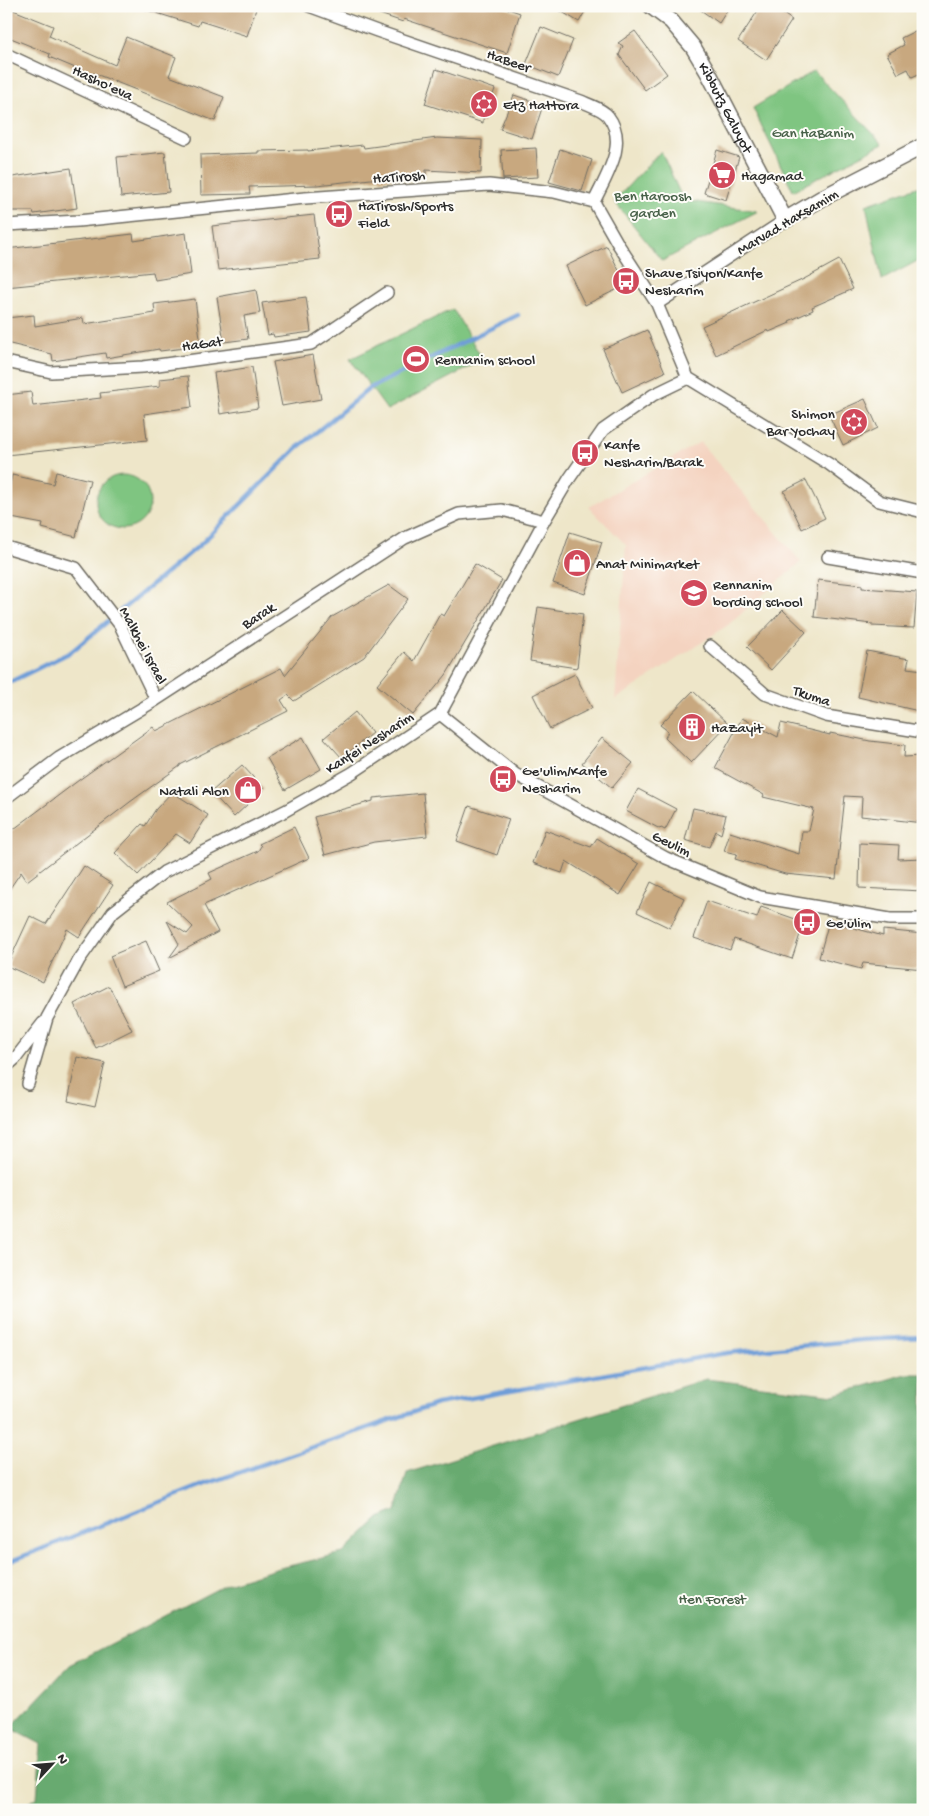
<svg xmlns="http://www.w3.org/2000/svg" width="929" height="1816" viewBox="0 0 929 1816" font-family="'Gochi Hand',sans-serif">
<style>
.built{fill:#f4d3c0}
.green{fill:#7fc581;stroke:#557856}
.forest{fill:#67aa6f;stroke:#496a4d}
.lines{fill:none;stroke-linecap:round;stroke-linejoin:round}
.stream{stroke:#6f9ed8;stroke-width:4.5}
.building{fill:#c8a87f}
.minor-casing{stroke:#6f6c62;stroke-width:14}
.tertiary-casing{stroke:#6f6c62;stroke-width:18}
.minor{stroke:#fff;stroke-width:11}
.tertiary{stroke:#fff;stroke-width:15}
.labels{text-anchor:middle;stroke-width:4;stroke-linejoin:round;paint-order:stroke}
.street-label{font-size:15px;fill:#2b2b2b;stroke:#fdfcf7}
.poi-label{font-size:15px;fill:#2b2b2b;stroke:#fdfcf7;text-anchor:start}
.park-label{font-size:15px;fill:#486149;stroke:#fdfcf7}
</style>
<rect width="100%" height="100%" fill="#fdfcf7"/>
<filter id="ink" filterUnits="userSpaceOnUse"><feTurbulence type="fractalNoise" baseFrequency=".02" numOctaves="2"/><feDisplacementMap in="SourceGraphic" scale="10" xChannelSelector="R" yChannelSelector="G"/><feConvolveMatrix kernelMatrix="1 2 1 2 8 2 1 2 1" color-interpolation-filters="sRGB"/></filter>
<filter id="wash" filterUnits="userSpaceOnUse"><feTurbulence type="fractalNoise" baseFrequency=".0096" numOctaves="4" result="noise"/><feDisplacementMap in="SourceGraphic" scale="20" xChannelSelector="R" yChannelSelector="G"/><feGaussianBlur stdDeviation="1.12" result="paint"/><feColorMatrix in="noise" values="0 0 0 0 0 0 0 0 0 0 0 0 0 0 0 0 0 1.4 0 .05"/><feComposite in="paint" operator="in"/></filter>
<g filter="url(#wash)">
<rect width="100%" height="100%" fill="#eee6c9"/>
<path class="built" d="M 700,442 L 801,562 L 728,625 L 615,700 L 626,545 L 589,507 Z"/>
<path class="green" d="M 814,71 L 883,144 L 793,191 L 753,108 Z
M 661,151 L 683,200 L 758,211 L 662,261 L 614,201 Z
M 923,185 L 923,260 L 921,259 L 882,280 L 866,205 Z
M 453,309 L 483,360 L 387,410 L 350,359 Z
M96 502a27 27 0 1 1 54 0a27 27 0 1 1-54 0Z"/>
<path class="forest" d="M 906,1374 L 923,1374 L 923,1810 L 15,1810 L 37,1798 L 41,1744 L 10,1728 L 70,1665 L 227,1584 L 276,1569 L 343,1553 L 379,1518 L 396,1511 L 407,1473 L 706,1379 L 834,1395 Z"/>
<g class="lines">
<path class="stream" d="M 6,684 L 71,652 L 201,544 L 297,448 L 370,388 L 518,315
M 6,1563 L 203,1485 L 437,1404 L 726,1353 L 862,1340 L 923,1337"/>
</g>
<g id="blocks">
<path class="building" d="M 144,6 L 257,6 L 247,36 L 200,21 L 198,26 L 144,9 Z
M 362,6 L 500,6 L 520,13 L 507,53 L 404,19 L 403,22 L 362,8 Z
M 552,6 L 588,6 L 579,22 Z
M 695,6 L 730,6 L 719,23 Z
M 761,6 L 772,6 L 792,20 L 766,60 L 738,41 Z
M 6,7 L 53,26 L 49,36 L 115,65 L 126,37 L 176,57 L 169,76 L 224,97 L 215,121 L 93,73 L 92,75 L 49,57 L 50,54 L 6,36 Z
M 541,27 L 573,40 L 558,77 L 526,64 Z
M 923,27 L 923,72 L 912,77 L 908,69 L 898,74 L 887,54 L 904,45 L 901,38 Z
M 635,31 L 667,74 L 645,90 L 619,55 L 623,46 L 618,43 Z
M 436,69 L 495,89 L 491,100 L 484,100 L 483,123 L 425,104 Z
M 514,95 L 543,105 L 532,139 L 500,129 Z
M 437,138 L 482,140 L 481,173 L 426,170 L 426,174 L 380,180 L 380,178 L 317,185 L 249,187 L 250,194 L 201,195 L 200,155 L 258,153 L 258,151 L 308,150 L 308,151 L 363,145 L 364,148 Z
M 536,148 L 538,177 L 503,179 L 501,150 Z
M 560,149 L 592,160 L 582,191 L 549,182 Z
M 717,150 L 739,157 L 726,200 L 704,193 Z
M 165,152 L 169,192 L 121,197 L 117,157 Z
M 71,168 L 77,208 L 34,214 L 33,211 L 6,211 L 6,178 Z
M 314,215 L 320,259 L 218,270 L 212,226 Z
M 186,233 L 191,274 L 155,280 L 153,272 L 6,287 L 6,249 L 133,234 L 134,241 Z
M 607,246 L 626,285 L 585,305 L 566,266 Z
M 839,260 L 853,289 L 812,307 L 813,310 L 789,321 L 790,323 L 769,332 L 768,330 L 716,355 L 702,326 L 804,279 Z
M 256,290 L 260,313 L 244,316 L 248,339 L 224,342 L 217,297 Z
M 306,297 L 311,332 L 274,337 L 273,334 L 268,335 L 262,303 Z
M 195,299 L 201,346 L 160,351 L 159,349 L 106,358 L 105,353 L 53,361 L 52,354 L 6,343 L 6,318 L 34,315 L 35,326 L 83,318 L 84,324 L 155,313 L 154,304 Z
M 647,330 L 665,372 L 622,392 L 603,349 Z
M 313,355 L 321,399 L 282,406 L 273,362 Z
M 252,367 L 258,408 L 220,414 L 214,373 Z
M 188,376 L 192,407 L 144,414 L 147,440 L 6,455 L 6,395 L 31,392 L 33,406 L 101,398 L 100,393 L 160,386 L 160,379 Z
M 865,399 L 878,428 L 843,445 L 829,415 Z
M 56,472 L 90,480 L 76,537 L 42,528 L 43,524 L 6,517 L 6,505 L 12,475 L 53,484 Z
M 806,480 L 825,518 L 802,529 L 784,491 Z
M 570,532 L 602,542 L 585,594 L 553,583 Z
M 475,564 L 502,580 L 446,675 L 413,715 L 377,685 L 404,652 L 414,661 L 440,614 L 444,616 Z
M 818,580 L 862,585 L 862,588 L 917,592 L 914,628 L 872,626 L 872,624 L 814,617 Z
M 389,585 L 408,599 L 364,657 L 294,701 L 288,695 L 281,700 L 288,711 L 180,765 L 180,766 L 130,802 L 27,881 L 21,872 L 6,894 L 6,835 L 79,780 L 153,727 L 156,731 L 281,668 L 285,675 L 332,617 Z
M 538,607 L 583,614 L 577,668 L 530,661 Z
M 783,610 L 806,632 L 771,670 L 747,647 Z
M 867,651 L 909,659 L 907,668 L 923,670 L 923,712 L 858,697 Z
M 575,674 L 592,708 L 550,729 L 533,695 Z
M 693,691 L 728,724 L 691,763 L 665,738 L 668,731 L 660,725 Z
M 355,712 L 372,733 L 342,758 L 324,738 Z
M 742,718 L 778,737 L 781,723 L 830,735 L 830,733 L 870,741 L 905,745 L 904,757 L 923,756 L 923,823 L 861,816 L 862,797 L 845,796 L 836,879 L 785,874 L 735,859 L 737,854 L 724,851 L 730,832 L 799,854 L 802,831 L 809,831 L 814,809 L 763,797 L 764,795 L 715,768 Z
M 303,737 L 321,769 L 285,790 L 267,758 Z
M 602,738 L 633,763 L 612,788 L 582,763 Z
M 242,765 L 264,789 L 234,817 L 211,792 Z
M 638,789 L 676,809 L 665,830 L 661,828 L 660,829 L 626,811 Z
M 172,792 L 208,815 L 190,843 L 176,834 L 138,875 L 115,853 L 142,824 L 145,826 L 156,809 Z
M 423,793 L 427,836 L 374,842 L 325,855 L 314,817 L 373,801 L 373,798 Z
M 469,806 L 509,819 L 497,855 L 457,841 Z
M 693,808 L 726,815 L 721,834 L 716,831 L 709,847 L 685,840 Z
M 294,827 L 309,858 L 204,905 L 218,932 L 169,958 L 179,944 L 167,921 L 187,934 L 193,927 L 167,902 L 212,879 L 209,873 L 258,851 L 261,846 L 259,844 Z
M 545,830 L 591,847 L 597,838 L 639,864 L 620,895 L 566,861 L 562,873 L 533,863 Z
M 860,843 L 899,845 L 898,859 L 923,858 L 923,891 L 859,888 Z
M 84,866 L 113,885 L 79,937 L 67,929 L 43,982 L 7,966 L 30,916 L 46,924 Z
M 651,882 L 684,898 L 670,928 L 637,912 Z
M 707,901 L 757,918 L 761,907 L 804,922 L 792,959 L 734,939 L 730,950 L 694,938 Z
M 829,921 L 883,936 L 883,930 L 923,934 L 923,969 L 863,963 L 861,969 L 819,958 Z
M 146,941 L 159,971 L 122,986 L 110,956 Z
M 109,986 L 132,1030 L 96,1048 L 74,1004 Z
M 77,1057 L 105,1063 L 95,1107 L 68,1101 Z"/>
</g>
</g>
<g filter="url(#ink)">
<use href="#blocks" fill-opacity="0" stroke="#6f6c62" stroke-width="1"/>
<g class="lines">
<g class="minor-casing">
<path id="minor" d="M 309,6 L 377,31 L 581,101 C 589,105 603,109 608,116 C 629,143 606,176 594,202
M 6,54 L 186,138
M 6,225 L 78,221 L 305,198 L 489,185 L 554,192 L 594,202 L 618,244 L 657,304 L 688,378
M 657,304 L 785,220
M 6,362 L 51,372 L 143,367 L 311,344 L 387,293
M 688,378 L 829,464 L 879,501 L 923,512
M 6,547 L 76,568 L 120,625 L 156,700
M 828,557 L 923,573
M 710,646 L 765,694 L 826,716 L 923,732
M 440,714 L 515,774 L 666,858 L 760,897 L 890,919 L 923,919
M 6,798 L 59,758 L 156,700 L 405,538 L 459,514 L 502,510 L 544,521
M 6,1067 L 15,1059 L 43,1023
M 28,1084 L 47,1018 L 79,960 L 113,912 L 164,872 L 285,811 L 352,773 L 440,714 L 544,521 L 569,479 L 603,430 L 653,395 L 688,378"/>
</g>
<g class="tertiary-casing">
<g id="tertiary">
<path id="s1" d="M 651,6 L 671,21 L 693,47 L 709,74 L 785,220 L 824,197 L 923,146"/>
</g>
</g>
<use href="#minor" class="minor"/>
<use href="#tertiary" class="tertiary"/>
</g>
</g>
<defs>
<g id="synagogue-disc" transform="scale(1.4375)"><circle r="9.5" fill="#d1495b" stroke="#fdfcf7"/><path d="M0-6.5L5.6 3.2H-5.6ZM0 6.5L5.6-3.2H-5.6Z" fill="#fff"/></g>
<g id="supermarket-disc" transform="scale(1.4375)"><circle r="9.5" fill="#d1495b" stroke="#fdfcf7"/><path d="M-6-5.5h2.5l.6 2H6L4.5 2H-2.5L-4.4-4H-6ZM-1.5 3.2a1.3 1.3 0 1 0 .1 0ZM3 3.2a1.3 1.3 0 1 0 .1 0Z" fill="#fff"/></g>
<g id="bus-disc" transform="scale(1.4375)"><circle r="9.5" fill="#d1495b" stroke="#fdfcf7"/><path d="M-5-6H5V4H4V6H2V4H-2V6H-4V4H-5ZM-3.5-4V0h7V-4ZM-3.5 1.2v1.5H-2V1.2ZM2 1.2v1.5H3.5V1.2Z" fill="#fff"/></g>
<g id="stadium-disc" transform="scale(1.4375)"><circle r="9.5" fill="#d1495b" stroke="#fdfcf7"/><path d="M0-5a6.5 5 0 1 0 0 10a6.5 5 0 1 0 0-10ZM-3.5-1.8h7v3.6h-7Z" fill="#fff"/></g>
<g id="shop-disc" transform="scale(1.4375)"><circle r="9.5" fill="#d1495b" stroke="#fdfcf7"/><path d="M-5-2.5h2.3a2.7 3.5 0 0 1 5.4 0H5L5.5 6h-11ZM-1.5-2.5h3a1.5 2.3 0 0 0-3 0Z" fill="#fff"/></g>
<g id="school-disc" transform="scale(1.4375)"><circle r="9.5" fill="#d1495b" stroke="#fdfcf7"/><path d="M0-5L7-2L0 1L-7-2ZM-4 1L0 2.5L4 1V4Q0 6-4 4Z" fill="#fff"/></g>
<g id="building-disc" transform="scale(1.4375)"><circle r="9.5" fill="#d1495b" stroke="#fdfcf7"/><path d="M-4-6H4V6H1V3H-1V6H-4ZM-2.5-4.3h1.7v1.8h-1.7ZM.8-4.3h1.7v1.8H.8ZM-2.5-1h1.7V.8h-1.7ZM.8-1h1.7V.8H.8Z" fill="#fff"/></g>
</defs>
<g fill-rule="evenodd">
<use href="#synagogue-disc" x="484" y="104"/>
<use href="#supermarket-disc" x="722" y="175"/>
<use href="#bus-disc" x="339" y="214"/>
<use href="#bus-disc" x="626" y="281"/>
<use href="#stadium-disc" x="416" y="359"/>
<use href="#synagogue-disc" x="854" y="422"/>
<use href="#bus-disc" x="585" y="453"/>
<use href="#shop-disc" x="577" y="563"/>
<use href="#school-disc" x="694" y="593"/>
<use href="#building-disc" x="692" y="727"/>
<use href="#bus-disc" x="503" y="779"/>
<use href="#shop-disc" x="248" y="790"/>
<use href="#bus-disc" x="807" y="922"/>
</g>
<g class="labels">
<g class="street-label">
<text transform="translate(509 60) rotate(19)" y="5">HaBeer</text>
<text transform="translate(103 82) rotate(25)" y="5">Hasho'eva</text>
<text dy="5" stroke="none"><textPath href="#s1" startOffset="128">Kibbutz Galuyot</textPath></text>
<text transform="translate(399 176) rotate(-4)" y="5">HaTirosh</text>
<text transform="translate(787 221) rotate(-31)" y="5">Marvad HaKsamim</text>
<text transform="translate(202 343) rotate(-8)" y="5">HaGat</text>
<text transform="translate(258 615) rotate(-33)" y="5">Barak</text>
<text transform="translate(144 645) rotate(62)" y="5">Malkhei Israel</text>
<text transform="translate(812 695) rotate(18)" y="5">Tkuma</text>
<text transform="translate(369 742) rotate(-33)" y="5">Kanfei Nesharim</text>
<text transform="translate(672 843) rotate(26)" y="5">Geulim</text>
</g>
<g class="poi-label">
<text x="503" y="109">Etz Hattora</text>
<text x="741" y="180">Hagamad</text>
<text x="358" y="210">HaTirosh/Sports<tspan x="358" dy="17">Field</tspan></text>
<text x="645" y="277">Shave Tsiyon/Kanfe<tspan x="645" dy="17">Nesharim</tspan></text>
<text x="435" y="364">Rennanim school</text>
<text x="835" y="418" text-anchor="end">Shimon<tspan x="835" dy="17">Bar Yochay</tspan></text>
<text x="604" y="449">Kanfe<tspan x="604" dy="17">Nesharim/Barak</tspan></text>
<text x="596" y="568">Anat Minimarket</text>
<text x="713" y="589">Rennanim<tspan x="713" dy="17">bording school</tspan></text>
<text x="711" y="732">HaZayit</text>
<text x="522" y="775">Ge'ulim/Kanfe<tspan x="522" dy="17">Nesharim</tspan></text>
<text x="229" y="795" text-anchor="end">Natali Alon</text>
<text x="826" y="927">Ge'ulim</text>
</g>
<g class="park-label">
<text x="813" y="137">Gan HaBanim</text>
<text x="653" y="200">Ben Haroosh<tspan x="653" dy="17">garden</tspan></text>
<text x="712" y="1603">Hen Forest</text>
</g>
</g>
<rect width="929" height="1816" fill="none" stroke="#fdfcf7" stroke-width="25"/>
<g transform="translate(52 1764) rotate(64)" stroke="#fdfcf7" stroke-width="4" paint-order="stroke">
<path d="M0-4L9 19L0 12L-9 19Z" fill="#2b2b2b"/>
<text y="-8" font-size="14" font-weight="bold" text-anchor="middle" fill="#2b2b2b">N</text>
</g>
</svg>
